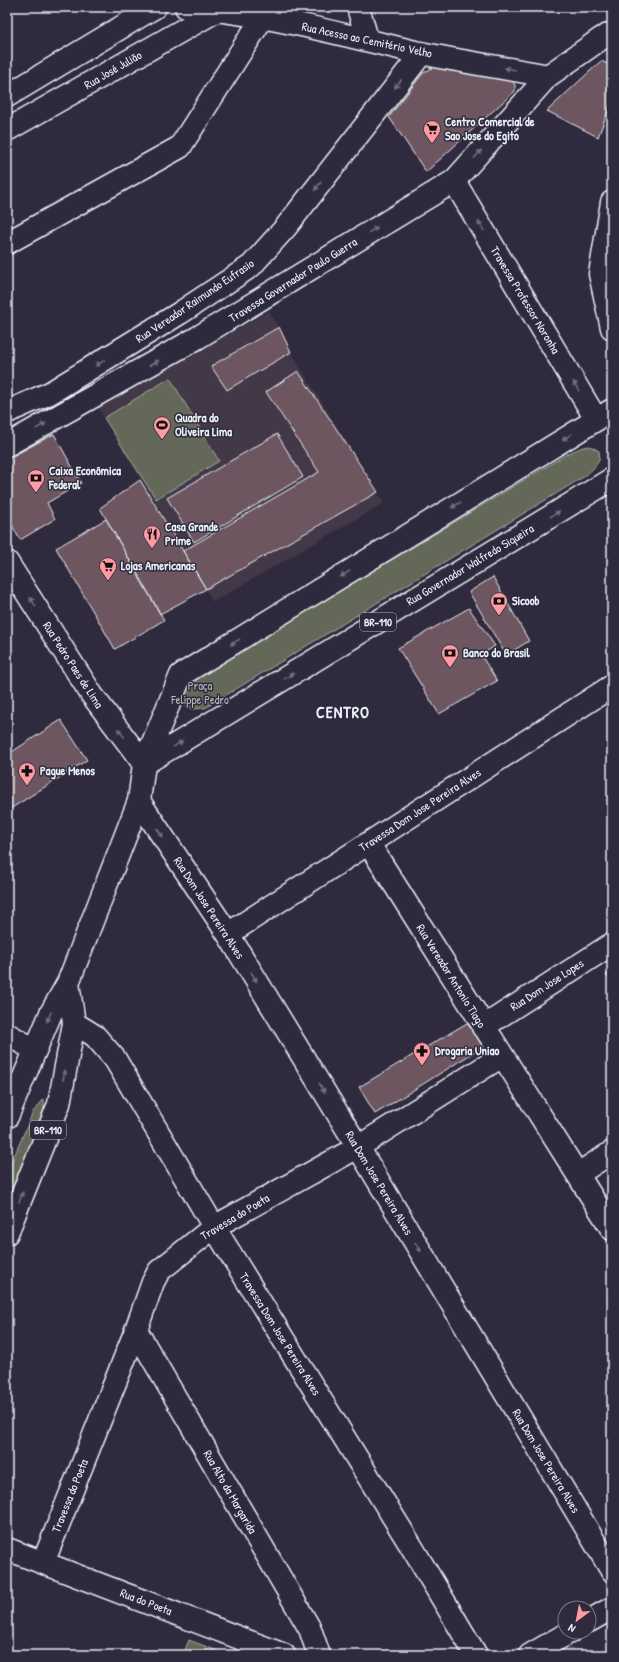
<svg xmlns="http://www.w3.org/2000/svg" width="619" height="1662" viewBox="0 0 619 1662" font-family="'Patrick Hand',sans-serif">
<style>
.built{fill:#423747}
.green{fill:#636759;stroke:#a6aca8}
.building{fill:#6d565f;stroke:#e8f1f8}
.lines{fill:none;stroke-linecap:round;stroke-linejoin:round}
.minor-casing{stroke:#e8f1f8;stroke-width:25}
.major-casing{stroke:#e8f1f8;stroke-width:25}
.minor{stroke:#2f2a3d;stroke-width:22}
.major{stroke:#2f2a3d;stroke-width:22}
.oneway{fill:#70707e}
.labels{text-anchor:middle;stroke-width:3;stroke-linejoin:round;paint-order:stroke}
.shield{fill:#2f2a3d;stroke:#b0b5c0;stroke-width:1}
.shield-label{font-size:11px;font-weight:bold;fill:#e8f1f8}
.street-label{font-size:12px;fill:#e8f1f8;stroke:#2f2a3d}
.poi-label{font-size:12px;font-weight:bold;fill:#e8f1f8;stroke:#2f2a3d;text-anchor:start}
.park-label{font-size:12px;fill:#b3bab8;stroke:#2f2a3d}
.district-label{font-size:16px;font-weight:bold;letter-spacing:1px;fill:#e8f1f8;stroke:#2f2a3d}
</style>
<rect width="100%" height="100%" fill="#2f2a3d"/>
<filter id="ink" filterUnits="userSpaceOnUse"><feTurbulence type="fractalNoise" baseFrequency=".025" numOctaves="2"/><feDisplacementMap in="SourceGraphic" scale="8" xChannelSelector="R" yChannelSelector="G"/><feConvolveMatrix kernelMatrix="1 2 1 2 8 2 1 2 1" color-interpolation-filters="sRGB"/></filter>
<g filter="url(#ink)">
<path class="built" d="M 269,311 L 291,352 L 384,503 L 213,602 L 98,408 Z"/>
<path class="green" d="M 170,378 L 219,461 L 156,499 L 104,418 Z
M 590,446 L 599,451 C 602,462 592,470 585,476 L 205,708 L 192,709 L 182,703 L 181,692 L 189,682 L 569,453 L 583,447 Z
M 44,1099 L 44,1109 L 41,1117 L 7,1206 L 7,1173 L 33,1112 Z
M 189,1640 L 228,1655 L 183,1655 Z"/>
<path class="building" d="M 601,61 L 612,66 L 612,100 L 598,137 L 547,111 Z
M 440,64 L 511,79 L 515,85 L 515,91 L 426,172 L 389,117 L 423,73 Z
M 279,327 L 291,352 L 227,390 L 211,366 Z
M 298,371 L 378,492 L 206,589 L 183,551 L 319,472 L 266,392 Z
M 54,434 L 81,483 L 47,503 L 55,519 L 20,540 L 7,516 L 7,459 Z
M 277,434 L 303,477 L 194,542 L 167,498 Z
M 140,480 L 206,589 L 160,614 L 100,508 Z
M 106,519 L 164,620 L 115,649 L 56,548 Z
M 493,577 L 529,641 L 506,655 L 469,592 Z
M 469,608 L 495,646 L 481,655 L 497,681 L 439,714 L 398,648 Z
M 61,720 L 87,760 L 7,811 L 7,755 Z
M 612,971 L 612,983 L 606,975 Z
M 467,1023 L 484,1046 L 375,1114 L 359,1087 Z"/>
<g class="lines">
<g class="minor-casing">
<path id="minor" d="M 186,7 C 265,13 343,35 420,53 C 463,62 506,68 548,76
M 358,7 L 367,39
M 7,96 L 155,7
M 7,130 L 218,10 L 218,8
M 454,181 L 596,419
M 7,243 L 180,147 L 263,17
M 7,412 L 50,393 L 180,313 L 251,266 L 286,227 L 422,53
M 7,445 L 197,338 L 454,181 L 548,76 L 602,38 L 612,33
M 7,562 L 92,695 L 144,764
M 139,801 L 228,934 L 358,1147 L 612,1571
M 369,844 L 612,1229
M 228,934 L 612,686
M 74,1023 L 95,1036 L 115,1059 L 214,1227 L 413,1549 L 476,1655
M 483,1027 L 612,944
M 7,1034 L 35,1050
M 578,1174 L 612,1152
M 136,1330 L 310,1629 L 319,1655
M 7,1549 L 284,1655
M 43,1563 L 136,1330 L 153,1282 L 159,1271 L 214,1227 L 358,1147 L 502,1056
M 589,1621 L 612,1608
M 530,1655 L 570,1632"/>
</g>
<g class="major-casing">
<path id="major" d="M 612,202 L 600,274 L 612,328
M 144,764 L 612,479
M 7,1117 L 51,1013 L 68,983 L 139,801 L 144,764 L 181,675 L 612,410
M 7,1233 L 59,1104 L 74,1023 L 68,983"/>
</g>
<use href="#minor" class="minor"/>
<use href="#major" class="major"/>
</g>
<defs><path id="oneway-solid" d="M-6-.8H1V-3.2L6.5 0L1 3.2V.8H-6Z"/></defs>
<g class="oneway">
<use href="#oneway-solid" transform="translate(510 69) rotate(-170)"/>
<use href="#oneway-solid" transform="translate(398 84) rotate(128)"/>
<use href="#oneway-solid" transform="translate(478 154) rotate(-48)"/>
<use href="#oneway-solid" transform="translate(318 186) rotate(128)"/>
<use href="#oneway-solid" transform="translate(481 226) rotate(-121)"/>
<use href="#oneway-solid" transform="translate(373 230) rotate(-32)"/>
<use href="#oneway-solid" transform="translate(100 363) rotate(148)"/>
<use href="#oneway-solid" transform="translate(154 363) rotate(-29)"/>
<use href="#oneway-solid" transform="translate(576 386) rotate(-121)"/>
<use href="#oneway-solid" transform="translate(41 426) rotate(-29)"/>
<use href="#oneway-solid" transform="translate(567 437) rotate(148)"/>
<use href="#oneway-solid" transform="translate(456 505) rotate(148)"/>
<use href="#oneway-solid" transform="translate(555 514) rotate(-31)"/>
<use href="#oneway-solid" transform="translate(345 574) rotate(148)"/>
<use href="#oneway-solid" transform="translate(33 602) rotate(-123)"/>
<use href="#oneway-solid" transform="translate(235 642) rotate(148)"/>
<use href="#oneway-solid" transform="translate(289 676) rotate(-31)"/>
<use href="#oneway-solid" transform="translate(121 733) rotate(-127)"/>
<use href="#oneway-solid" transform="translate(178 744) rotate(-31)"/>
<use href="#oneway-solid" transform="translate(160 833) rotate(56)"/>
<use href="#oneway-solid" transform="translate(254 977) rotate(59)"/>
<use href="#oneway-solid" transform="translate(49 1017) rotate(114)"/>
<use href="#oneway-solid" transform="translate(64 1075) rotate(-79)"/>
<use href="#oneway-solid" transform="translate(322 1088) rotate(59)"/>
<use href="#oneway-solid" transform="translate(21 1197) rotate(-68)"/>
<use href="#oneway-solid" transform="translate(418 1247) rotate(59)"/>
</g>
</g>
<defs>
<g id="supermarket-pin" transform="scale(0.9)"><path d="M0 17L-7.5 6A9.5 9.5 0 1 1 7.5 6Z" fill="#ff9aa2" stroke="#2f2a3d"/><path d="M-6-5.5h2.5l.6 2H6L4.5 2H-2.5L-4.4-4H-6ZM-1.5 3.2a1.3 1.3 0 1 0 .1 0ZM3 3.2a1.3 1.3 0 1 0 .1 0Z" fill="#111"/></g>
<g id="stadium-pin" transform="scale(0.9)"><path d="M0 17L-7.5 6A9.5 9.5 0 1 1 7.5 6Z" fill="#ff9aa2" stroke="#2f2a3d"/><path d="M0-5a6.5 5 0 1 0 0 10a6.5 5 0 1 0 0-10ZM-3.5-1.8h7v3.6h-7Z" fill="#111"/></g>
<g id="bank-pin" transform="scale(0.9)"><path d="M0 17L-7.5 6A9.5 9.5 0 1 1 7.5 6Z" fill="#ff9aa2" stroke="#2f2a3d"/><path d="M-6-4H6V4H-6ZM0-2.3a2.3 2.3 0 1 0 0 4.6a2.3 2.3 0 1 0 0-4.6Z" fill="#111"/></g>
<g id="restaurant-pin" transform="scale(0.9)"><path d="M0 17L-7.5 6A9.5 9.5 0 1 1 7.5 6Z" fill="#ff9aa2" stroke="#2f2a3d"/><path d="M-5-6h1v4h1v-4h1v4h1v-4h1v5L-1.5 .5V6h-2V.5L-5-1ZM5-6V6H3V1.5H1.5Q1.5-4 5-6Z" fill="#111"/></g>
<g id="pharmacy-pin" transform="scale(0.9)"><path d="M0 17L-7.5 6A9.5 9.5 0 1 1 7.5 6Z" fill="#ff9aa2" stroke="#2f2a3d"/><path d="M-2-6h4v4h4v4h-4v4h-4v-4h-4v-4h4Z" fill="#111"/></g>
</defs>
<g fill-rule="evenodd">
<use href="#supermarket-pin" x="432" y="129"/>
<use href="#stadium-pin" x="162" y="425"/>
<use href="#bank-pin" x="36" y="478"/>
<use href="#restaurant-pin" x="152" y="534"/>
<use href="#supermarket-pin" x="108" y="566"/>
<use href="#bank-pin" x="499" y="601"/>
<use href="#bank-pin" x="450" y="653"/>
<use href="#pharmacy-pin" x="27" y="771"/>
<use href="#pharmacy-pin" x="422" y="1051"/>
</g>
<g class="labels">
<g class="shield">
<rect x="360" y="613" width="36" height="18" rx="3"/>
<rect x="30" y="1121" width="36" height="18" rx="3"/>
</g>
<g class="shield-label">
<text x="378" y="626">BR-110</text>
<text x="48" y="1134">BR-110</text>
</g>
<g class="street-label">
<text transform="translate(367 40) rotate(12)" y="4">Rua Acesso ao Cemitério Velho</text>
<text transform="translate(113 70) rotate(-30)" y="4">Rua José Julião</text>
<text transform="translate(293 280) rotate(-32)" y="4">Travessa Governador Paulo Guerra</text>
<text transform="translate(525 300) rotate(59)" y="4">Travessa Professor Noronha</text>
<text transform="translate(195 301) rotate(-34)" y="4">Rua Vereador Raimundo Eufrasio</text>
<text transform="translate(470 565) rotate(-31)" y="4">Rua Governador Walfredo Siqueira</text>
<text transform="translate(73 665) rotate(57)" y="4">Rua Pedro Paes de Lima</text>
<text transform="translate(420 810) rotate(-33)" y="4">Travessa Dom Jose Pereira Alves</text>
<text transform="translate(209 908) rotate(57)" y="4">Rua Dom Jose Pereira Alves</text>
<text transform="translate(451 976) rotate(58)" y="4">Rua Vereador Antonio Tiago</text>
<text transform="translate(547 985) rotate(-33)" y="4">Rua Dom Jose Lopes</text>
<text transform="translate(379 1183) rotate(59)" y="4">Rua Dom Jose Pereira Alves</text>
<text transform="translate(235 1217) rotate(-31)" y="4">Travessa do Poeta</text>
<text transform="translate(280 1334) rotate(58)" y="4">Travessa Dom Jose Pereira Alves</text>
<text transform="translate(546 1461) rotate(59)" y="4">Rua Dom Jose Pereira Alves</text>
<text transform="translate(230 1492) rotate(60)" y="4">Rua Alto da Margarida</text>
<text transform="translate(70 1496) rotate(-68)" y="4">Travessa do Poeta</text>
<text transform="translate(146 1602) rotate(21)" y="4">Rua do Poeta</text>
</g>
<g class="poi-label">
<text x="445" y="126">Centro Comercial de<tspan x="445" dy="14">Sao Jose do Egito</tspan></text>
<text x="175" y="422">Quadra do<tspan x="175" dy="14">Oliveira Lima</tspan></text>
<text x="49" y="475">Caixa Econômica<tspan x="49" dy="14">Federal</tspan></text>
<text x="165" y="531">Casa Grande<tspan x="165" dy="14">Prime</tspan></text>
<text x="121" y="570">Lojas Americanas</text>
<text x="512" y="605">Sicoob</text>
<text x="463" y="657">Banco do Brasil</text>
<text x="40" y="775">Pague Menos</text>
<text x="435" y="1055">Drogaria Uniao</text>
</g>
<g class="park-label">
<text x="200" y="690">Praça<tspan x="200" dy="14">Felippe Pedro</tspan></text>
</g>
<g class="district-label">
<text x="343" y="718">CENTRO</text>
</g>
</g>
<rect width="619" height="1662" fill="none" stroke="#2f2a3d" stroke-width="24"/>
<rect x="12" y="12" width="595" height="1638" fill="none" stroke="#e8f1f8" stroke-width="1.5" filter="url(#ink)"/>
<g transform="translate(577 1620) rotate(212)"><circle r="19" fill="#2f2a3d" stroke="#797a88"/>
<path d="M0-3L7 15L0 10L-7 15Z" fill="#ff9aa2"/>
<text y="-6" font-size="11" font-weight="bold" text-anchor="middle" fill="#e8f1f8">N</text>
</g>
</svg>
